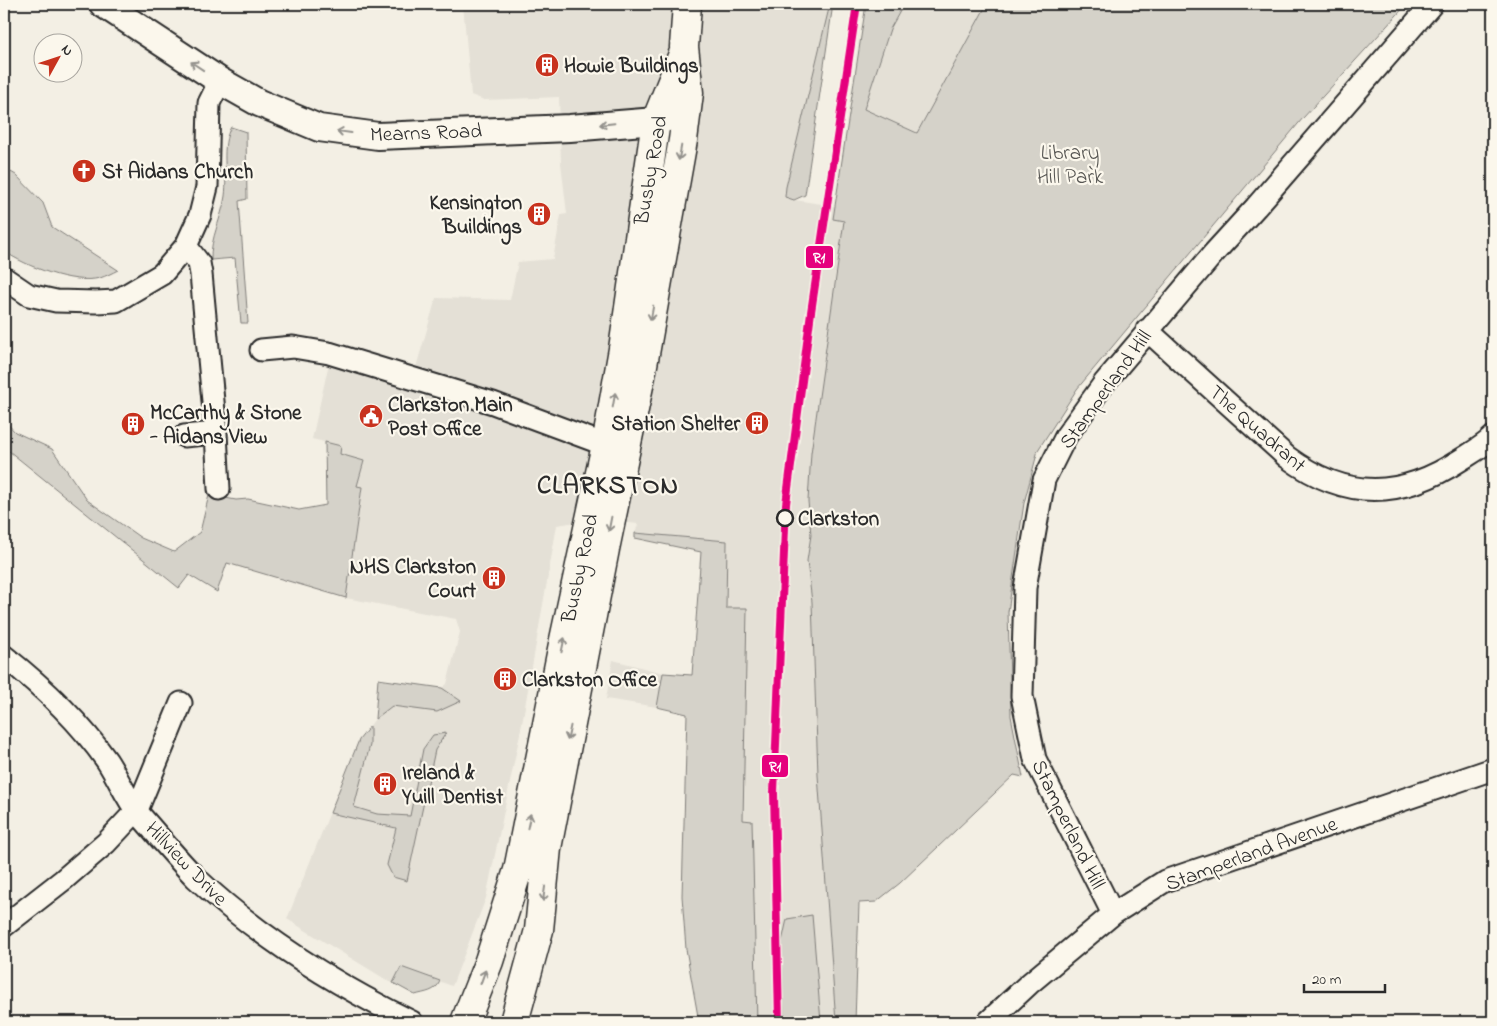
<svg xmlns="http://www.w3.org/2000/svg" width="1497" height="1026" viewBox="0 0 1497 1026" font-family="'Indie Flower',sans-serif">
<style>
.built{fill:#e4e0d6}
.green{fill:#d5d2c9;stroke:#807e7a}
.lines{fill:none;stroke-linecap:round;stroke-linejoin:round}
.minor-casing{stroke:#2b2b2b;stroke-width:25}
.tertiary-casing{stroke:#2b2b2b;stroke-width:30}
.primary-casing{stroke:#2b2b2b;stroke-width:31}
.minor{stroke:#fbf7ec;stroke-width:21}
.tertiary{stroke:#fbf7ec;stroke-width:26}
.primary{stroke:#fbf7ec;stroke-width:28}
.rail-1-casing{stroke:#fbf7ec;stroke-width:11}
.rail-1{stroke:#e5007d;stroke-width:8}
.oneway{stroke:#93918c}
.stop-dot{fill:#fbf7ec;stroke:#2b2b2b;stroke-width:2.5}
.labels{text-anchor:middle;stroke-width:4.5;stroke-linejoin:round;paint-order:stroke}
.poi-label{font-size:21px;font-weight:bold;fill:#2b2b2b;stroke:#fbf7ec;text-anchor:start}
.street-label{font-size:21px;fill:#2b2b2b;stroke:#fbf7ec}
.park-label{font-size:21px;fill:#565552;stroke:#fbf7ec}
.stop-label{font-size:21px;font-weight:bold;fill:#2b2b2b;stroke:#fbf7ec;text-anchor:start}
.district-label{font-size:26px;font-weight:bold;letter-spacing:1px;fill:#2b2b2b;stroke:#fbf7ec}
.line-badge{stroke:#fbf7ec;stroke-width:2}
.badge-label{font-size:14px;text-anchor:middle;font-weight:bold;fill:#fff}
</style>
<rect width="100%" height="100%" fill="#f3efe4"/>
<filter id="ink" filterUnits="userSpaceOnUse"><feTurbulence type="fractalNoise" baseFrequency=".02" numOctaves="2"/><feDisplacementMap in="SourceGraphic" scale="10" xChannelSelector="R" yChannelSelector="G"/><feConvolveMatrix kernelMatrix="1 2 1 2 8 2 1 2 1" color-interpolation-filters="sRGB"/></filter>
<g filter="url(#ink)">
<path class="built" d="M 463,4 L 830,4 L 785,197 L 795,200 L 835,206 L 833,219 L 844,221 L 811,453 L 808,501 L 811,535 L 807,561 L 812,602 L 818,775 L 836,1022 L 719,1022 L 727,541 L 635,533 L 638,524 L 595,519 L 557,525 L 521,729 L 486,898 L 452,986 L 401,967 L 393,983 L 390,982 L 287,919 L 359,740 L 375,719 L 378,679 L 442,688 L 447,684 L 460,632 L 456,619 L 346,598 L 362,488 L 357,486 L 364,461 L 339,454 L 341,446 L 312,439 L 329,363 L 415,371 L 436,298 L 510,300 L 518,262 L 553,259 L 561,215 L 567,214 L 561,163 L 559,97 L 484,100 L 471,95 Z
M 904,4 L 987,4 L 917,133 L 864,109 L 890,29 Z
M 613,660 L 663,673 L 657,707 L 606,699 Z"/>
<path class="green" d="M 830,4 L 833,4 L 805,195 L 794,200 L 785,197 L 786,187 Z
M 866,4 L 904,4 L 890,29 L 864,109 L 917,133 L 987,4 L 1073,4 L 1081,10 L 1086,4 L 1407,4 L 1303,118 L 1077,389 L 1038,450 L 1024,503 L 1008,612 L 1011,716 L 1023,777 L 1014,775 L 900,883 L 876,902 L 859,903 L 855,1022 L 836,1022 L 818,775 L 812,602 L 807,561 L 811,535 L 808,501 L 811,453 L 844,221 L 833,219 L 835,206 Z
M 231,127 L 246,132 L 247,199 L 239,201 L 248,323 L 241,323 L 235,258 L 211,260 C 210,238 222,218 225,196 C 228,174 220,146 231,127 Z
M 4,168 L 16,175 L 43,203 L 52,227 L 118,270 C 112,273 106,276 100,278 C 73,285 25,266 4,251 Z
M 4,420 L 15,432 L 52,449 L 87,500 L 141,538 L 174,552 L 200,532 L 209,495 L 236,500 L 248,499 L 299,510 L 326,505 L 325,442 L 341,446 L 340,454 L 364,461 L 357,486 L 362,487 L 346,598 L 227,563 L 217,592 L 189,575 L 179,588 L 4,447 Z
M 635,533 L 727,541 L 726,608 L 747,608 L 743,820 L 752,821 L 757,1022 L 699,1022 L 686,949 L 682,896 L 687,714 L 657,707 L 663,673 L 692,675 L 701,552 L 635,538 Z
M 378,679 L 442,688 L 461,701 L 437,712 L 392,706 L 375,719 Z
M 370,726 L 370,745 L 354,807 L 377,814 L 410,816 L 423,749 L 433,735 L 446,733 L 435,750 L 407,881 L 393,877 L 387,865 L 396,828 L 330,813 L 359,740 Z
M 812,915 L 821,1022 L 784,1022 L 782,942 L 787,919 Z
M 401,967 L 440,981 C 436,992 425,992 415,995 L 393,983 Z"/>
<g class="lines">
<g class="minor-casing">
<path id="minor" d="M 186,246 L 199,263 L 201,274 L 216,433 L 219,489
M 4,278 L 29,295 L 56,301 L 96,302 L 116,301 L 162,274 L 186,246 L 200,215 L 207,187 L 209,103 L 220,81
M 1147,330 L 1287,457 C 1347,501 1401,499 1462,459 C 1473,452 1484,446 1493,437
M 261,350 L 293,347 L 329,353 L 493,403 L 606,445
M 184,436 L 216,433
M 4,656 C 42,686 79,721 107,761 C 118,778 126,797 138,813 C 157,834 176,858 196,878 C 260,938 334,984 412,1022
M 1113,914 L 1035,759 L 1022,696 L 1025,588 L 1044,480 L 1066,436 L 1105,382 L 1214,253 L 1256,207 L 1432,4
M 4,926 L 63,880 L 106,843 L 137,810 L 181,703
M 988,1022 L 1029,984 L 1113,914 L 1165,881 L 1493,769"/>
</g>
<g class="tertiary-casing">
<path id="tertiary" d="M 103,4 L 220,81 L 259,103 L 319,128 L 378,136 L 570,128 L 656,121 L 676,116"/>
</g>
<g class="primary-casing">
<path id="primary" d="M 465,1022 L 489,961 L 518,870 L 562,649 L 606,445 L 623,349 L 656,121 L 683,54
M 514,1022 L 539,930 L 547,848 L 605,549 L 641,376 L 683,140 L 689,93 L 684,47 L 687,4"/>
</g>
<use href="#minor" class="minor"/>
<use href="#tertiary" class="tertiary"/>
<use href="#primary" class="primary"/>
<g class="rail-1-casing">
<path id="rail-1" d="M 779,1022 L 774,793 L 786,504 L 811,312 L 857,4"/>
</g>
<use href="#rail-1" class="rail-1"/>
</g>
<defs><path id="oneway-shaft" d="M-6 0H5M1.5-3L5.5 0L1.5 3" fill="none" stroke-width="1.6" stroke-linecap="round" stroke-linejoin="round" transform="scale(1.25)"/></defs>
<g class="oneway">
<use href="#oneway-shaft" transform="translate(197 66) rotate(-146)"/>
<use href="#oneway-shaft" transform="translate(607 124) rotate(174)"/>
<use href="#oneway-shaft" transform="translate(344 132) rotate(-172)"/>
<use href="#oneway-shaft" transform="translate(680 153) rotate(100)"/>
<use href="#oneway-shaft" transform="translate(652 313) rotate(100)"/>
<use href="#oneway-shaft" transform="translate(614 400) rotate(-80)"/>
<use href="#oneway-shaft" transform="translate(610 524) rotate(101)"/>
<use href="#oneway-shaft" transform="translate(563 645) rotate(-78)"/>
<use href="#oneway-shaft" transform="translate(569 733) rotate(102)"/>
<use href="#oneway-shaft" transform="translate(529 821) rotate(-78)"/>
<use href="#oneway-shaft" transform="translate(544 894) rotate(98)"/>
<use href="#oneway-shaft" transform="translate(483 977) rotate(-70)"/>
</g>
</g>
<defs>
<g id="building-disc" transform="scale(1.25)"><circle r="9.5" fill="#c8321e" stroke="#fbf7ec"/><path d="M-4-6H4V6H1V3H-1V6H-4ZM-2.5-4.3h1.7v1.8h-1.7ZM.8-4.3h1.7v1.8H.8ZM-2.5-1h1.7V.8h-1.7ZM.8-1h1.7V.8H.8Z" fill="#fff"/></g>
<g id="church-disc" transform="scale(1.25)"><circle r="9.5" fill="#c8321e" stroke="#fbf7ec"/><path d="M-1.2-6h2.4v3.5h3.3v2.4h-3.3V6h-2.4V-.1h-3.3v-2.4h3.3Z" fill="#fff"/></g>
<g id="civic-disc" transform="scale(1.25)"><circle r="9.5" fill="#c8321e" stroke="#fbf7ec"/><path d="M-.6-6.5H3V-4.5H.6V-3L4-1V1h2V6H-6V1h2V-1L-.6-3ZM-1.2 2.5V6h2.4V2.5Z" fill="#fff"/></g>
</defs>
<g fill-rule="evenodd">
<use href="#building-disc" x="547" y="65"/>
<use href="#church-disc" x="84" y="171"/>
<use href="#building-disc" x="539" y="214"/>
<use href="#civic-disc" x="371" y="416"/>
<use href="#building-disc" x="757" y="423"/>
<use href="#building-disc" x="133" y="424"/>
<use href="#building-disc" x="494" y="578"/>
<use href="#building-disc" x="505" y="679"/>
<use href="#building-disc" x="385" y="784"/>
</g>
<circle class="stop-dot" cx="785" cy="518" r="8"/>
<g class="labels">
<g class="poi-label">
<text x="564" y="72">Howie Buildings</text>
<text x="102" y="178">St Aidans Church</text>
<text x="522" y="209" text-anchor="end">Kensington<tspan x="522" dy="24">Buildings</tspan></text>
<text x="388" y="411">Clarkston Main<tspan x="388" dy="24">Post Office</tspan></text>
<text x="150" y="419">McCarthy &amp; Stone<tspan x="150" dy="24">- Aidans View</tspan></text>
<text x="740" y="430" text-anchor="end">Station Shelter</text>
<text x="476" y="573" text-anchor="end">NHS Clarkston<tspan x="476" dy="24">Court</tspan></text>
<text x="522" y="686">Clarkston Office</text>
<text x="402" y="779">Ireland &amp;<tspan x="402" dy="24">Yuill Dentist</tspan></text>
</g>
<g class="street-label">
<text transform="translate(426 132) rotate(-2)" y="7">Mearns Road</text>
<text transform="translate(650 170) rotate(-80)" y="7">Busby Road</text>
<text transform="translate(1105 389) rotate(-54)" y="7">Stamperland Hill</text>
<text transform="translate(1258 428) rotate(41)" y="7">The Quadrant</text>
<text transform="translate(579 568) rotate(-78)" y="7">Busby Road</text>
<text transform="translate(1069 824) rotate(64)" y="7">Stamperland Hill</text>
<text transform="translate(1251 853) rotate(-20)" y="7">Stamperland Avenue</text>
<text transform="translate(187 863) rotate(46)" y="7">Hillview Drive</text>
</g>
<g class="park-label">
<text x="1070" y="159">Library<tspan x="1070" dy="24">Hill Park</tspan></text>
</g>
<g class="stop-label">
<text x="798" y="525">Clarkston</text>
</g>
<g class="district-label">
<text x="608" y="493">CLARKSTON</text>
</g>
</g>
<g class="line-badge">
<rect x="805" y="245" width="29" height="24" rx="5" fill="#e5007d"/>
<rect x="761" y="754" width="28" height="24" rx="5" fill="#e5007d"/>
</g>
<g class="badge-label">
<text x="819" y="262">R1</text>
<text x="775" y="771">R1</text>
</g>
<rect width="1497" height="1026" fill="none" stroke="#fbf7ec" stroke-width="20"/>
<rect x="10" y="10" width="1477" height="1006" fill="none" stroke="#2b2b2b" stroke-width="2" filter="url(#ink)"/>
<g transform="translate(58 58) rotate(50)"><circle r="24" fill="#fbf7ec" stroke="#a8a59f"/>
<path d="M0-4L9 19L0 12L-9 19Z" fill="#c8321e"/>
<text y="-8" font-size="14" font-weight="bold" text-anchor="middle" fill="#2b2b2b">N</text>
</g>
<path d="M1304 984v8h81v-8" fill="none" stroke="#2b2b2b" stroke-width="2.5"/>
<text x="1312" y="984" font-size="15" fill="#2b2b2b" stroke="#fbf7ec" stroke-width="4" paint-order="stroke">20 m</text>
</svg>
